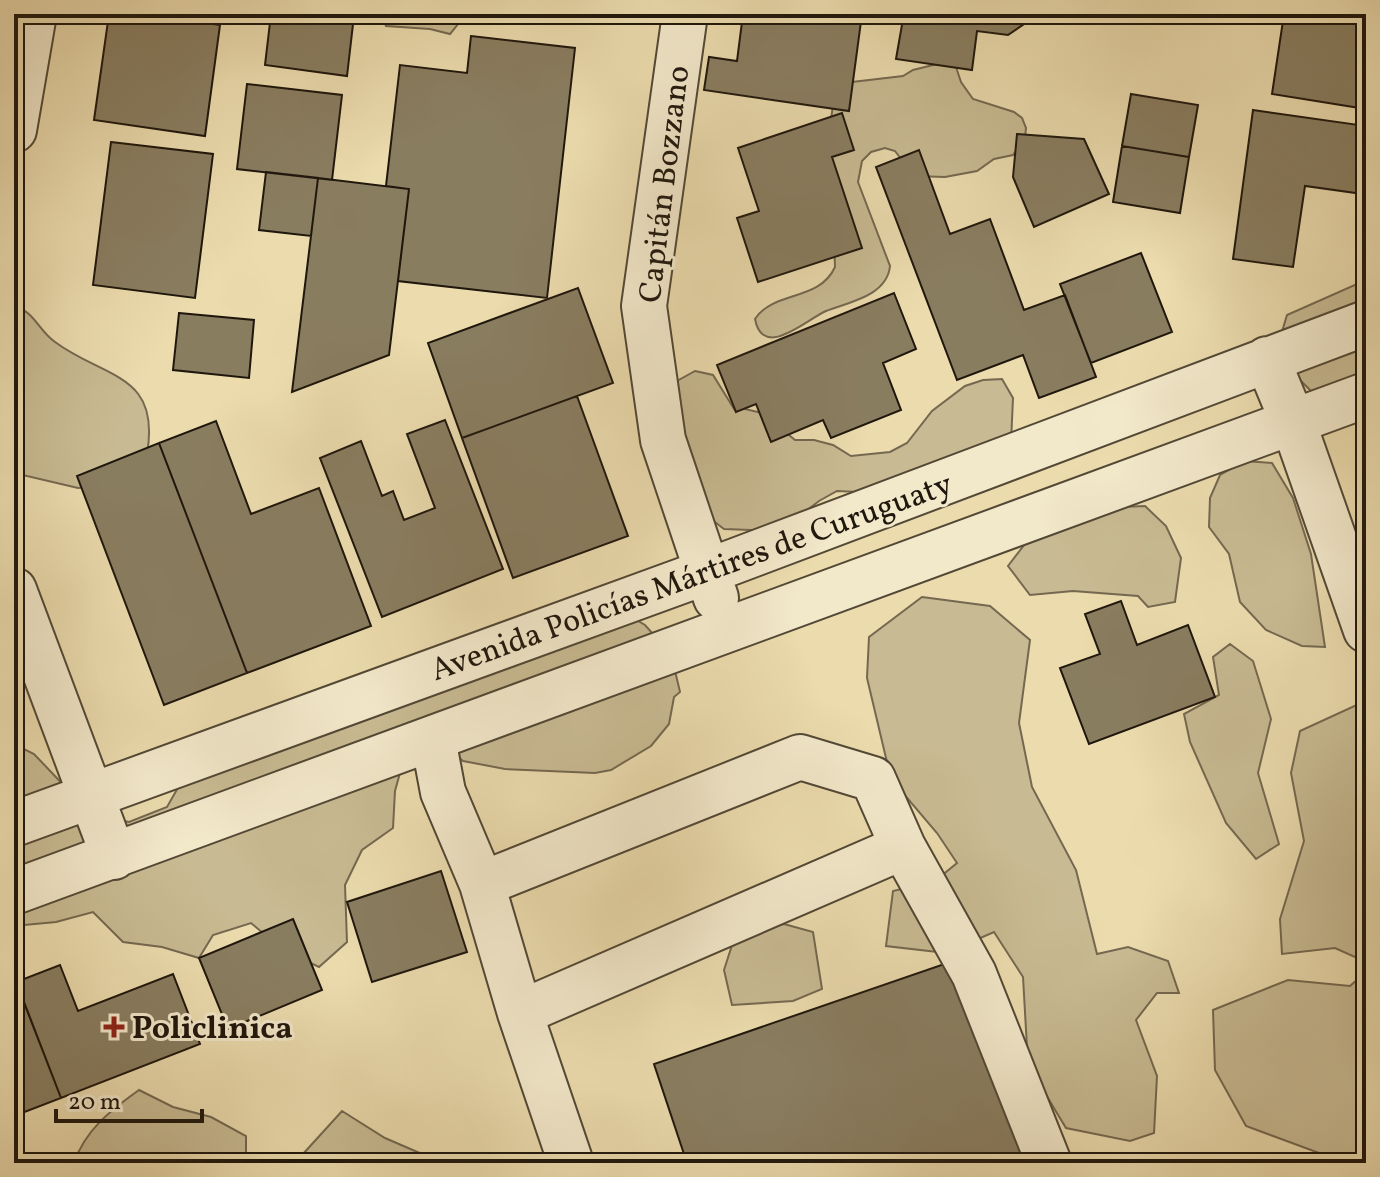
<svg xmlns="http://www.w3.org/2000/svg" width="1380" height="1177" viewBox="0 0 1380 1177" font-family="Vollkorn,serif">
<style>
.green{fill:#c8ba92;stroke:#746850;stroke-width:2}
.building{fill:#897d60;stroke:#1f170d;stroke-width:2}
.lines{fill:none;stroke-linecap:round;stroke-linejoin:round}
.minor-casing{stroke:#524835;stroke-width:48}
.minor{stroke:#f2e8ca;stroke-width:44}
.poi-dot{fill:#8f2418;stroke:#f2e8ca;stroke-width:3}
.labels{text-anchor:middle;stroke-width:6;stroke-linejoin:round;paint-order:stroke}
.street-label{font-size:32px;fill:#1f170d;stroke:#f2e8ca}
.poi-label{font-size:32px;font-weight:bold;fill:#1f170d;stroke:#f2e8ca;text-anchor:start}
</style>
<rect width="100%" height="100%" fill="#ebdbad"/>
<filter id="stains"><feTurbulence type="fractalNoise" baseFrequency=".0025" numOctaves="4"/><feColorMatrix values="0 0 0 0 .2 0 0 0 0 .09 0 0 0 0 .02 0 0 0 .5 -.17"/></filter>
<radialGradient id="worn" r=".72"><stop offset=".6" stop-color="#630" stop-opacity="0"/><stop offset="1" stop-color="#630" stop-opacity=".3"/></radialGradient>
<path class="green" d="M 381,14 L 466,14 L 450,34 L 430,29 L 386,26 Z
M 945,62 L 955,64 L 961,82 L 973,99 L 1014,112 L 1022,118 L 1026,128 L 1025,138 L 1013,155 L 994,159 L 977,171 L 945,177 L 914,176 L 895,151 L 885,148 L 871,152 L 862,161 L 858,182 L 890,266 C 887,296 849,302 826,311 C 807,319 763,361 755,319 C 774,290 819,302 835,267 L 830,125 L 835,93 L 852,82 L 903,76 L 913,70 Z
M 1366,280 L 1366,390 L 1323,403 L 1293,373 L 1281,335 L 1287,315 Z
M 14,306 C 35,312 38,330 55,342 C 105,379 161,373 147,454 L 99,486 L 78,488 L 14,473 Z
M 695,371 L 713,375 L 736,412 L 741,408 L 762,413 L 795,440 L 814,440 L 833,445 L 851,456 L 890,452 L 907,443 L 932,411 L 965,386 L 983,380 L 1002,379 L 1013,398 L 1011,442 L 858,492 L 837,491 L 819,501 L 780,531 L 724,529 L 707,516 L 664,395 L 677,381 Z
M 1245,461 L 1272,463 L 1293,498 L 1311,554 L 1325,647 L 1302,646 L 1266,630 L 1240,602 L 1229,554 L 1209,527 L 1210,498 L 1220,475 Z
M 1145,506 L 1166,526 L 1181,558 L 1175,602 L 1148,607 L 1138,596 L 1073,591 L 1030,595 L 1008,566 L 1034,532 L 1120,507 Z
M 922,597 L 990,606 L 1030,640 L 1019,723 L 1032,787 L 1076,870 L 1097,954 L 1128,947 L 1168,961 L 1179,993 L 1157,993 L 1136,1020 L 1157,1076 L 1154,1133 L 1130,1141 L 1066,1128 L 1028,1065 L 1023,977 L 994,932 L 946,953 L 886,946 L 893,891 L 935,881 L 957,863 L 937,833 L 891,779 L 867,678 L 869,637 Z
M 609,604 L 645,625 L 671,654 L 680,692 L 674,697 L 669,724 L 651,746 L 611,770 L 595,773 L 505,769 L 463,761 L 455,754 L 405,755 L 395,791 L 393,828 L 362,850 L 345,885 L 347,942 L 319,967 L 283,950 L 251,923 L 213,935 L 199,958 L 162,947 L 123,942 L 93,912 L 56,922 L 14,926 L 14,744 L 34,754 L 91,814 L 129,822 L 167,807 L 188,770 Z
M 1230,644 L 1253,661 L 1271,719 L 1258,773 L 1279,844 L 1256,859 L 1226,823 L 1190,742 L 1184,714 L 1219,695 L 1213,657 Z
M 1363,702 L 1366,708 L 1366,962 L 1335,948 L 1282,954 L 1280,919 L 1304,841 L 1291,773 L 1300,731 Z
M 784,924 L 813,932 L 822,989 L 793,1001 L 732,1005 L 724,970 L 733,942 L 765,926 Z
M 1366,972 L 1366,1155 L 1319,1153 L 1246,1126 L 1215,1070 L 1213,1010 L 1288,980 L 1350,986 Z
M 139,1090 L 173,1107 L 211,1117 L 246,1136 L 246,1162 L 74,1163 C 85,1130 111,1110 139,1090 Z
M 342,1111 L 385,1138 L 429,1157 L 430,1163 L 303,1163 L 303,1154 Z"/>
<path class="building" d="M 109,14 L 141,14 L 220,25 L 205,136 L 94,120 Z
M 271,14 L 353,24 L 347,76 L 265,65 Z
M 743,14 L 862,14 L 849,111 L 704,90 L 709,57 L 737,61 Z
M 869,14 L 1039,14 L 1008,35 L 977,31 L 972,70 L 896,59 L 903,19 Z
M 1284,14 L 1366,14 L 1366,109 L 1272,94 Z
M 471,36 L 575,48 L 547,298 L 398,281 L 409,189 L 386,186 L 400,65 L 467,73 Z
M 247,84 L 342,95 L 332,180 L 237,169 Z
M 1131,94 L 1198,105 L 1189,157 L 1122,146 Z
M 1253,110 L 1366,126 L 1366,169 L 1363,194 L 1305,186 L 1293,267 L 1233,259 Z
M 842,113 L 854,150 L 832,157 L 862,248 L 758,282 L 737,218 L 759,211 L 738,148 Z
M 1017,134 L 1084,139 L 1109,194 L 1034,227 L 1013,177 Z
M 111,142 L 213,154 L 195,298 L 93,285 Z
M 1122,146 L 1189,157 L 1180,213 L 1113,202 Z
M 919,150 L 950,234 L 990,219 L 1024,310 L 1065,295 L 1096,377 L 1039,398 L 1023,355 L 957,380 L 876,167 Z
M 266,172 L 318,178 L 311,236 L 259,230 Z
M 318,178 L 409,189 L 389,355 L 292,392 Z
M 1141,253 L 1172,332 L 1091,363 L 1060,284 Z
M 578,288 L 613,383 L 462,438 L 428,343 Z
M 894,293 L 916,349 L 883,363 L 901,410 L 831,438 L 823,420 L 771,442 L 756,404 L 736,412 L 717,365 Z
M 179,313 L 254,320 L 249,378 L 173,370 Z
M 577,396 L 628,536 L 513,578 L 462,438 Z
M 445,420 L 503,569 L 382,617 L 320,458 L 361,441 L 382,496 L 393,491 L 404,520 L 435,508 L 407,434 Z
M 216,421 L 251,514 L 319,488 L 371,626 L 247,673 L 159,443 Z
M 159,443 L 247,673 L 164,705 L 77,476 Z
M 1121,601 L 1137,645 L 1188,625 L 1215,697 L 1089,744 L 1060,668 L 1100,654 L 1085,614 Z
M 441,871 L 467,952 L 372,982 L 347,902 Z
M 293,919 L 322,990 L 228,1029 L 199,958 Z
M 956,960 L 1024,1163 L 687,1163 L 654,1064 Z
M 60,965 L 78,1011 L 173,974 L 200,1044 L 61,1098 L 16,982 Z
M 14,976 L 61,1098 L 14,1116 Z"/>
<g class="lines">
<g class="minor-casing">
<path id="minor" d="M 685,14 L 644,306 L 663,440 L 716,598
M 14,130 L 34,14
M 1267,359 L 1293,422 L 1366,630
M 14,590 L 114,857
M 433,739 L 443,792 L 482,884 L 520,1013 L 571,1163
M 14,824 L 706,572 L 1366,323
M 482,884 L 800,757 L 873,779 L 903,847 L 974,974 L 1049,1163
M 14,892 L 1366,395
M 520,1013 L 903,847"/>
</g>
<use href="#minor" class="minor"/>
</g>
<path class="poi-dot" d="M110 1015h8v8h8v8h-8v8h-8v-8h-8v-8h8z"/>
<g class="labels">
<g class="street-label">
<text transform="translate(663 184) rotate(-83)" y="11">Capitán Bozzano</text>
<text transform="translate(691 576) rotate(-20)" y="11">Avenida Policías Mártires de Curuguaty</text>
</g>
<g class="poi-label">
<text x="132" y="1038">Policlinica</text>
</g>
</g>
<rect width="1380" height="1177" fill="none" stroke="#ebdbad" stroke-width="48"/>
<rect x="16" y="16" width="1348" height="1145" fill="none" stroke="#1f170d" stroke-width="4"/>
<rect x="24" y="24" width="1332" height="1129" fill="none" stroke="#1f170d" stroke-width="2"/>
<path d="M56 1109v12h146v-12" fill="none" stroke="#1f170d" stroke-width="4"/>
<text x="68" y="1109" font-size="24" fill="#1f170d" stroke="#f2e8ca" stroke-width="6" paint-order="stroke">20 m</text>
<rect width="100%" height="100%" filter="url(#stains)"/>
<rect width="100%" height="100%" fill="url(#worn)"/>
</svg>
